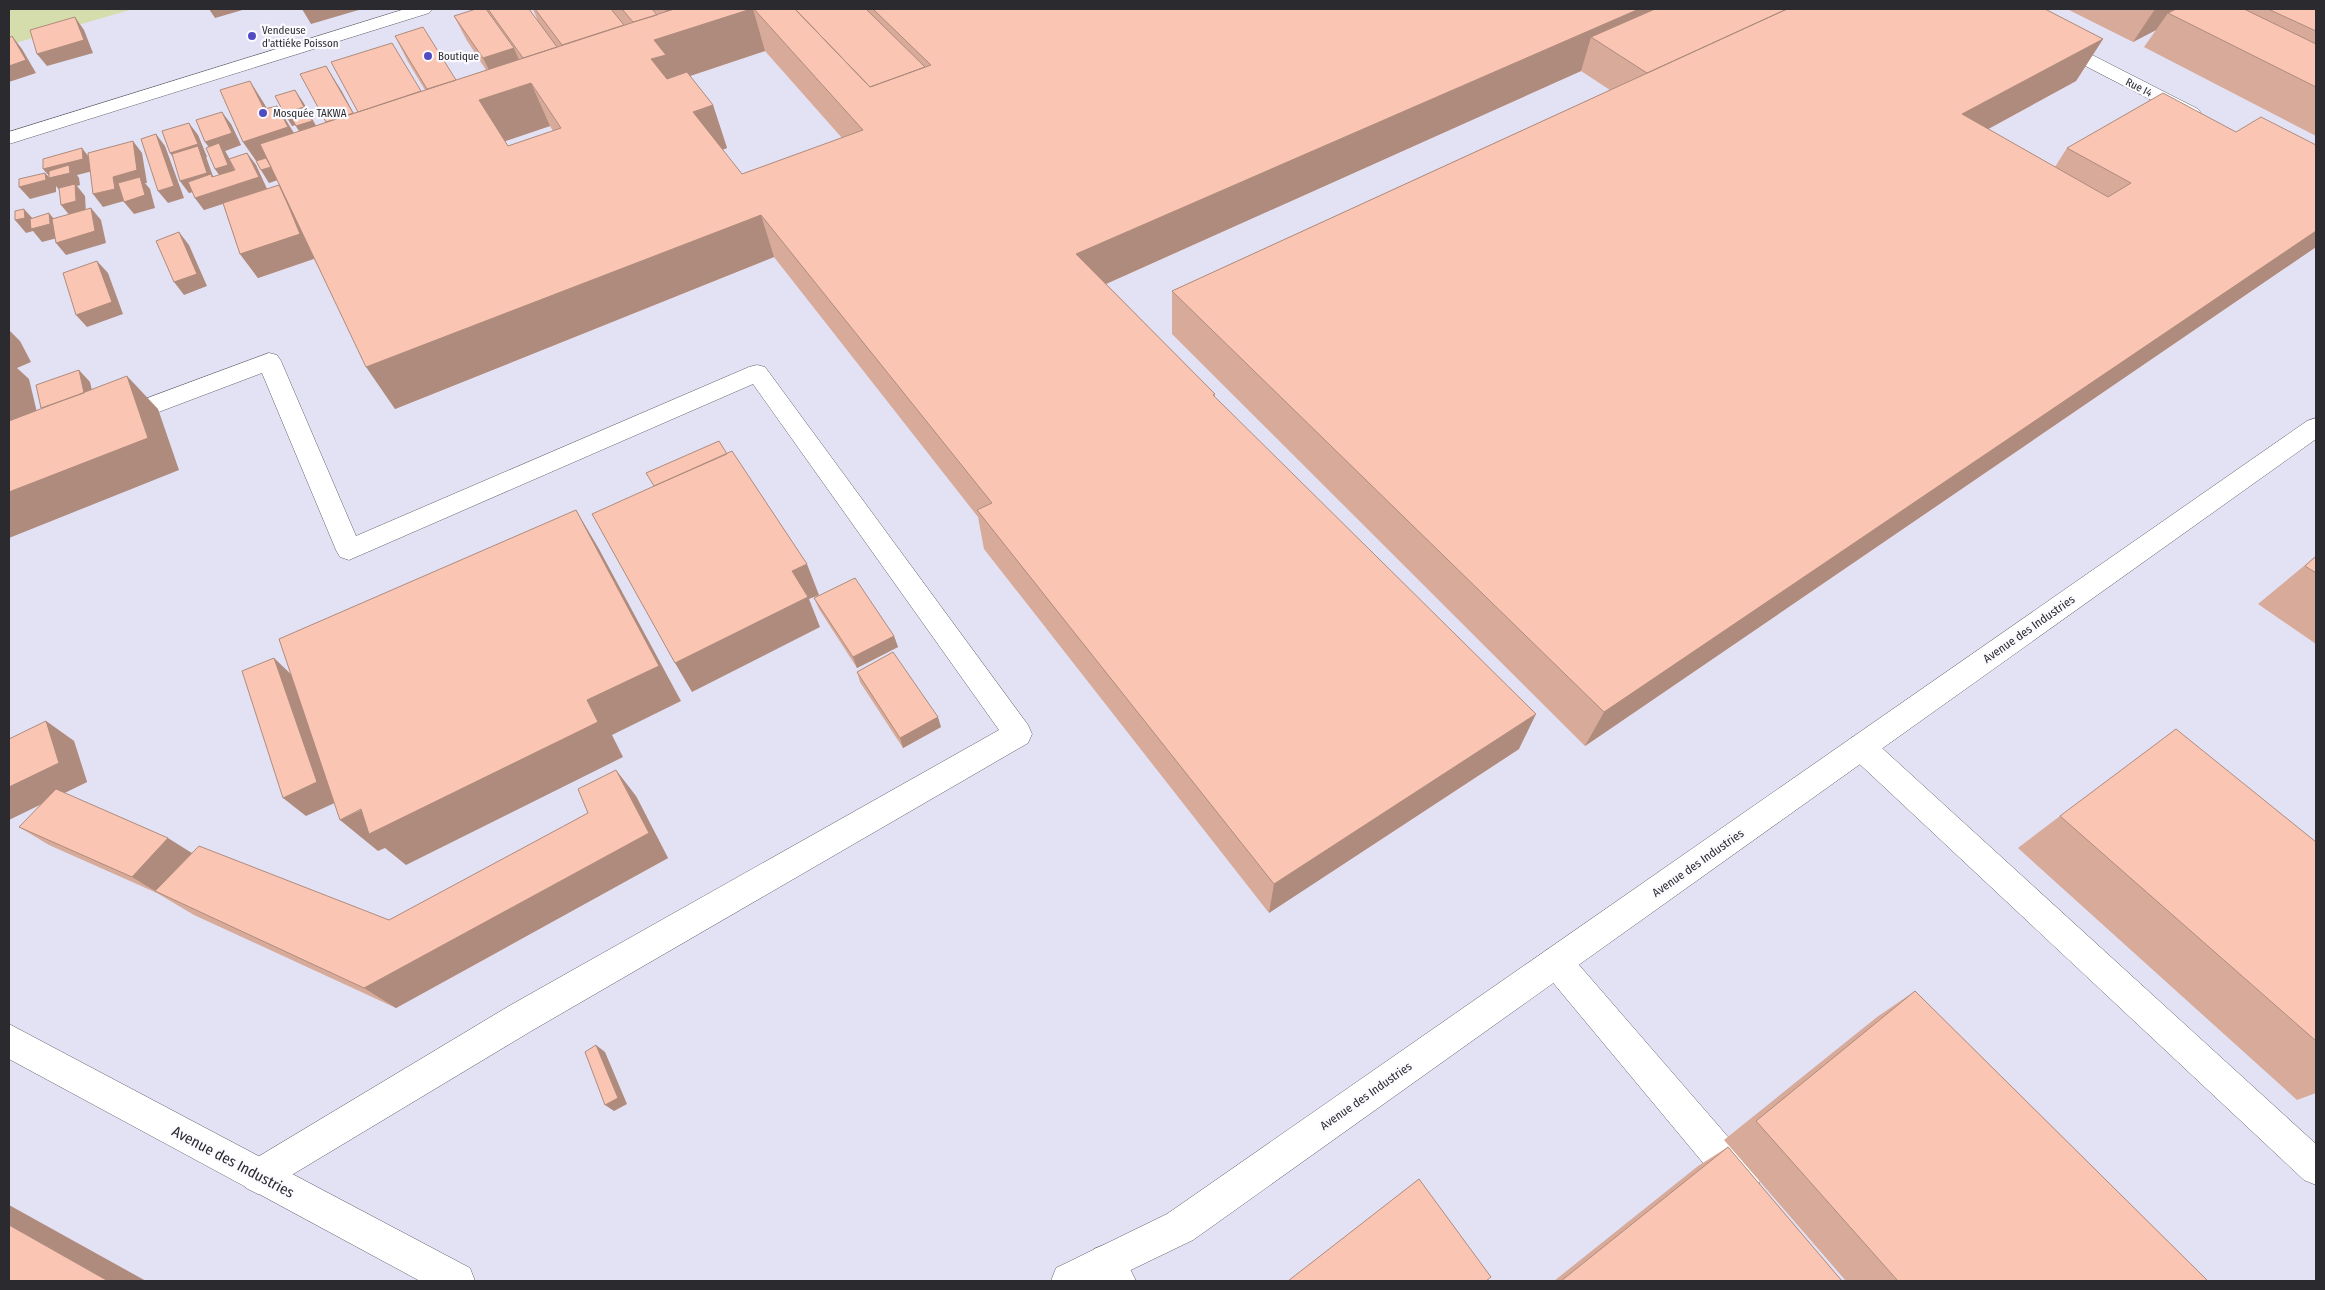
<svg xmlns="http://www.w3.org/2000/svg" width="2325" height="1290" viewBox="0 0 2325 1290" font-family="'Fira Sans Condensed',sans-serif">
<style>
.built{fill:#e3e1f4}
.green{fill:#d5ddad}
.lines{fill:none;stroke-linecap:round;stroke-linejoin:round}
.lane-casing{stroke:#62626c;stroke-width:1}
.secondary-casing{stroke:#62626c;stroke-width:1}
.lane{fill:#fff;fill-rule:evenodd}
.secondary{fill:#fff;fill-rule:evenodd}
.wall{fill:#d7aa9a;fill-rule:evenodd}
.shaded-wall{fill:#af8b7d}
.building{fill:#fac6b3;stroke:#af8b7d;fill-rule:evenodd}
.poi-dot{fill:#524cc3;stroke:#fafaff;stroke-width:2}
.labels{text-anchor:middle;stroke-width:4.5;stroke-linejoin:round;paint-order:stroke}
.far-poi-label{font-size:11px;fill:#2b2b2f;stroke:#fafaff;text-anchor:start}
.far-street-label{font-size:11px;fill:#2b2b2f;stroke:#fafaff}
.street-label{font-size:12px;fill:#2b2b2f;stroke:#fafaff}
.near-street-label{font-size:15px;fill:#2b2b2f;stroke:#fafaff}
</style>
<rect width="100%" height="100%" fill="#edecf8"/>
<path class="built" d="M 9,9 L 2316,9 L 2316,1281 L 9,1281 Z"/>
<path class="green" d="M 9,9 L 133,9 L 9,45 Z"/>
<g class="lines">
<g class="lane-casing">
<path id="lane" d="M 405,9 L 432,9 L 429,13 L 9,144 L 9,132 Z
M 1980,9 L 2002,9 L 2198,109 L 2201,113 L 2198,117 L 2191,119 L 2184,117 L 1983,13 Z
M 269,353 L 277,355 L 281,361 L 356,536 L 749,367 L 757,365 L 765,367 L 1028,725 L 1032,734 L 1028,743 L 533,1030 L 270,1188 L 258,1194 L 246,1188 L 240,1176 L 246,1164 L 509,1006 L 999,730 L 753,384 L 349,560 L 340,557 L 336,550 L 262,373 L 119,427 L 110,424 L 107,418 L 110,412 Z
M 1861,734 L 1871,738 L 2316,1144 L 2316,1185 L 2304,1180 L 1851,756 L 1847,747 L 1851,738 Z
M 1556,946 L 1567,951 L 1755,1168 L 1760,1181 L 1755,1194 L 1742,1199 L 1729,1194 L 1545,973 L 1540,962 L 1545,951 Z
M 1107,1244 L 1120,1249 L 1136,1281 L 1098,1281 L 1089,1262 L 1094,1249 Z"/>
</g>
<g class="secondary-casing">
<path id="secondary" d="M 2316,418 L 2316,439 L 1193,1240 L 1108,1281 L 1051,1281 L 1056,1268 L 1167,1214 L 2307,421 Z
M 9,1024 L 470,1268 L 475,1281 L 420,1281 L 9,1059 Z"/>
</g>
<use href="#lane" class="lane"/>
<use href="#secondary" class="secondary"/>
</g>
<path class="wall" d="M 486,9 L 529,9 L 538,21 L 533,9 L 611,9 L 624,25 L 611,9 L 652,9 L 657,15 L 657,14 L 652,9 L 2045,9 L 2103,39 L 2076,81 L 1988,129 L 2055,167 L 2067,148 L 2236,132 L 2316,145 L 2316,247 L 1585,746 L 1172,334 L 1172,291 L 1610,90 L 1581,71 L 1106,284 L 1215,394 L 1215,397 L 1519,749 L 1269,913 L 984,549 L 978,517 L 774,257 L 395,409 L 314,259 L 258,278 L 240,254 L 223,204 L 204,210 L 195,198 L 192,192 L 189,193 L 180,181 L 198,135 L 207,157 L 206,157 L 213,177 L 219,175 L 215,169 L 209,147 L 231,124 L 241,145 L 225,151 L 229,159 L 247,153 L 256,165 L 267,189 L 279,185 L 277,180 L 269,183 L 261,170 L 256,161 L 243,142 L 250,81 L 267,109 L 277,106 L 294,133 L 299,131 L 295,125 L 292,126 L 303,102 L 315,126 L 326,122 L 341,90 L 353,113 L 425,90 L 407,60 L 395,36 L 456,80 L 486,70 L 466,39 L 454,16 ZM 765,51 L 842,138 L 742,174 L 722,150 L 727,148 L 713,105 L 690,76 ZM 550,126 L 553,131 L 508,146 L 505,141 Z
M 2067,9 L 2316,9 L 2316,136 L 2144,47 L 2156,30 L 2133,42 Z
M 2316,556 L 2316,644 L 2258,604 Z
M 814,598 L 894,636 L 898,647 L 857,668 L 819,609 Z
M 857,672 L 941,727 L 903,748 L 860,682 Z
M 46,721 L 74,741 L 87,782 L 64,793 L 192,853 L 389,920 L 636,796 L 668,858 L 396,1008 L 194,915 L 157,893 L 49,845 L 19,827 L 42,804 Z
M 2060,816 L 2316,842 L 2316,1093 L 2297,1100 L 2018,848 Z
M 1915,991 L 2208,1281 L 1846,1281 L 1724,1140 L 1877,1017 Z
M 1728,1147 L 1842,1281 L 1554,1281 L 1698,1166 Z"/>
<path class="shaded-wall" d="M 209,9 L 246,9 L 215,18 Z
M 302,9 L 362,9 L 311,24 Z
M 751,9 L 753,9 L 765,51 L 675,81 L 667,102 L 635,25 Z
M 1639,9 L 1720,9 L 1591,37 L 1581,71 L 1079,296 L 1076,254 Z
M 2155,9 L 2196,9 L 2168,13 L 2156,30 L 2133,42 Z
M 75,17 L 84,30 L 93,53 L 47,66 L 37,54 Z
M 12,36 L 22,49 L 36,73 L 9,82 L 9,66 Z
M 2103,39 L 2076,81 L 1937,157 L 1962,114 Z
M 514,48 L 524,72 L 495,82 L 483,58 Z
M 326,66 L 341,90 L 372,147 L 345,155 Z
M 250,81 L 265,105 L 278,130 L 277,106 L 292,130 L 303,151 L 260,166 L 243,142 L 264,109 Z
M 531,83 L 550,126 L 500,143 L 479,100 Z
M 295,90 L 303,102 L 320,133 L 304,139 L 296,126 L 311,120 L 292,126 L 284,113 Z
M 713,105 L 727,148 L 707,155 L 693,112 Z
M 222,112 L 231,124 L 241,145 L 225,151 L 228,156 L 237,177 L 224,181 L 215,169 L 214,154 L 205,142 Z
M 189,123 L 198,135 L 207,157 L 206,157 L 214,179 L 221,189 L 247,153 L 256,165 L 267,189 L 204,210 L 195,198 L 216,185 L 189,193 L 180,181 L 179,166 L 170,153 Z
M 156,134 L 165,146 L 184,198 L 168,203 L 158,191 Z
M 133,141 L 142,153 L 147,183 L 145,183 L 150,189 L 155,208 L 134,214 L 124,202 L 124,201 L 103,207 L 93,194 L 113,177 Z
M 330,147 L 338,159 L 269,183 L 261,170 Z
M 82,148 L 92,161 L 93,171 L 77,175 L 79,178 L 80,185 L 77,186 L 85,196 L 86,213 L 71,217 L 61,205 L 60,191 L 56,186 L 56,192 L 30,199 L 19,187 L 45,173 L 50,178 L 51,178 L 43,169 Z
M 281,184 L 316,258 L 258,278 L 240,254 Z
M 91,208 L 101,220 L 106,243 L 66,255 L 56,243 Z
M 24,209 L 35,221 L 49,213 L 60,226 L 61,237 L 42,242 L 33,231 L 26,233 L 15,220 Z
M 761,215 L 774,257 L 395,409 L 366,367 Z
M 2316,231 L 2316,247 L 1585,746 L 1604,712 Z
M 179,232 L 189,245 L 207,286 L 184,295 L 174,282 Z
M 9,253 L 10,268 L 9,268 Z
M 97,261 L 108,273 L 123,314 L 87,327 L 76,315 Z
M 9,330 L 20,341 L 31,362 L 17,368 L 29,379 L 41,429 L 9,441 Z
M 79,370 L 90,382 L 96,407 L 84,395 Z
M 127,376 L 158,409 L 179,470 L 9,538 L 9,492 Z
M 576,510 L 599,549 L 681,701 L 612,735 L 623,757 L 406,865 L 385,848 L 378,851 L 340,820 L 587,700 Z
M 807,564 L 819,595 L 809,599 L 820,627 L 692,692 L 675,663 L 792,571 Z
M 894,636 L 898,647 L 857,668 L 853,657 Z
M 274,658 L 295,678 L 339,801 L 306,816 L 283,798 Z
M 1536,714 L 1519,749 L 1269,913 L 1274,884 Z
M 938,717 L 941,727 L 903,748 L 900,738 Z
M 46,721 L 74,741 L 87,782 L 9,820 L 9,787 Z
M 616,770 L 636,796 L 668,858 L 396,1008 L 364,988 L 649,833 Z
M 168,838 L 195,855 L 160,894 L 132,877 Z
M 596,1045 L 605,1052 L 627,1104 L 614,1111 L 605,1105 Z
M 9,1205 L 146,1281 L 108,1281 L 9,1225 Z"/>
<path class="building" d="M 476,9 L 486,9 L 514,48 L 483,58 L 454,16 Z
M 488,9 L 529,9 L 557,47 L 523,58 Z
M 535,9 L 611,9 L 624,25 L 562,45 Z
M 622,9 L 652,9 L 657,15 L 633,22 Z
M 665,9 L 674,9 L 666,11 Z
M 674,9 L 751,9 L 654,40 L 666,55 L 651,59 L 667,79 L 687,72 L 713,105 L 693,112 L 742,174 L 863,130 L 754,9 L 795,9 L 870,87 L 931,65 L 873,9 L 1639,9 L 1076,254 L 1215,394 L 1213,395 L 1536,714 L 1274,884 L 977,510 L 992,503 L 761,215 L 366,367 L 260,144 ZM 531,83 L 561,128 L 508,146 L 479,100 Z
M 795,9 L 866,9 L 925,67 L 870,87 Z
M 1655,9 L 1787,9 L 1647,73 L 1591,37 Z
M 1787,9 L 2045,9 L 2103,39 L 1962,114 L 2108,197 L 2131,183 L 2067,148 L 2163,93 L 2236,132 L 2261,117 L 2316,145 L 2316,231 L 1604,712 L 1172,291 Z
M 2176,9 L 2244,9 L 2316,44 L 2316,87 L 2168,13 Z
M 2268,9 L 2316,9 L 2316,31 Z
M 75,17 L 84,40 L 37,54 L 30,30 Z
M 423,27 L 456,80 L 427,89 L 395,36 Z
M 12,36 L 26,60 L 9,66 L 9,38 Z
M 392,43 L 421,91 L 358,112 L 331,62 Z
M 326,66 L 353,113 L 326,122 L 300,74 Z
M 250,81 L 264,109 L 277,106 L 288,127 L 243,142 L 220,90 Z
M 295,90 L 304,107 L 284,113 L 275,96 Z
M 307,111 L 312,121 L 296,126 L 291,117 Z
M 222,112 L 232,133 L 205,142 L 196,120 Z
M 189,123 L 198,144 L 170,153 L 162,131 Z
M 156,134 L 174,186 L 158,191 L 141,139 Z
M 133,141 L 137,170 L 113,177 L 115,189 L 93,194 L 88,153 Z
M 219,143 L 228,165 L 215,169 L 206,148 Z
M 198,146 L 207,173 L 180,181 L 172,154 Z
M 82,148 L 83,159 L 43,169 L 43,159 Z
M 247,153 L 259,177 L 195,198 L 188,182 L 211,174 L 212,177 L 235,170 L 229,159 Z
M 266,158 L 271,167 L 261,170 L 256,161 Z
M 69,165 L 70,173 L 49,178 L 49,171 Z
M 45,173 L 46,180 L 19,187 L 19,179 Z
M 140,177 L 145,195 L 124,202 L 118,183 Z
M 75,184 L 76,201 L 61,205 L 59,188 Z
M 279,185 L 289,207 L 300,234 L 240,254 L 223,203 Z
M 91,208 L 95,231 L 56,243 L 52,219 Z
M 24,209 L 25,218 L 15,220 L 15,211 Z
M 49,213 L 50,224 L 31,229 L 30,219 Z
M 179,232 L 197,274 L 174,282 L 156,241 Z
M 97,261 L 112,302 L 76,315 L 63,273 Z
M 79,370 L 84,393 L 41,408 L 36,385 Z
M 127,376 L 148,438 L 9,492 L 9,421 Z
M 719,441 L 727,454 L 654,486 L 646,473 Z
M 732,451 L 807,564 L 792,571 L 808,597 L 675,663 L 592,514 Z
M 576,510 L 659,666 L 587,700 L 598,722 L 369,834 L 361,809 L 340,820 L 279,639 Z
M 2316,556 L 2316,573 L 2305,566 Z
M 855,578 L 894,636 L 853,657 L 814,598 Z
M 893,652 L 938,717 L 900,738 L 857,672 Z
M 274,658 L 317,782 L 283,798 L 242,671 Z
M 46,721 L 59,763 L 9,787 L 9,739 Z
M 2176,729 L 2316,842 L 2316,1041 L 2060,816 Z
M 616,770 L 649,833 L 364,988 L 155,891 L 199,846 L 389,920 L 588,813 L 578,789 Z
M 56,789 L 168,838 L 132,877 L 19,827 Z
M 1915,991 L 2208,1281 L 1898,1281 L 1756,1121 Z
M 596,1045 L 618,1098 L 605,1105 L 585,1052 Z
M 1728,1147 L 1842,1281 L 1561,1281 Z
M 1419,1179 L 1491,1277 L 1486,1281 L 1288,1281 Z
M 9,1225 L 108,1281 L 9,1281 Z"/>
<g class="poi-dot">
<circle cx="252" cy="36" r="5"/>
<circle cx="428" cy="56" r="5"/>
<circle cx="263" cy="113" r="5"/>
</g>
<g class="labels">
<g class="far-poi-label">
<text x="262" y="34">Vendeuse<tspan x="262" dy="13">d'attiéke Poisson</tspan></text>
<text x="438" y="60">Boutique</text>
<text x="273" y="117">Mosquée TAKWA</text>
</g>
<g class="far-street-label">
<text transform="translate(2139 87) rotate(27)" y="4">Rue I4</text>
</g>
<g class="street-label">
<text transform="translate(2029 629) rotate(-35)" y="4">Avenue des Industries</text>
<text transform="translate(1698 863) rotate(-35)" y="4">Avenue des Industries</text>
<text transform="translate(1366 1096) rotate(-35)" y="4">Avenue des Industries</text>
</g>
<g class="near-street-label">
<text transform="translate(233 1162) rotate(28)" y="5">Avenue des Industries</text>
</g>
</g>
<rect width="2325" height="1290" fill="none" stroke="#2b2b2f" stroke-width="20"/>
</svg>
